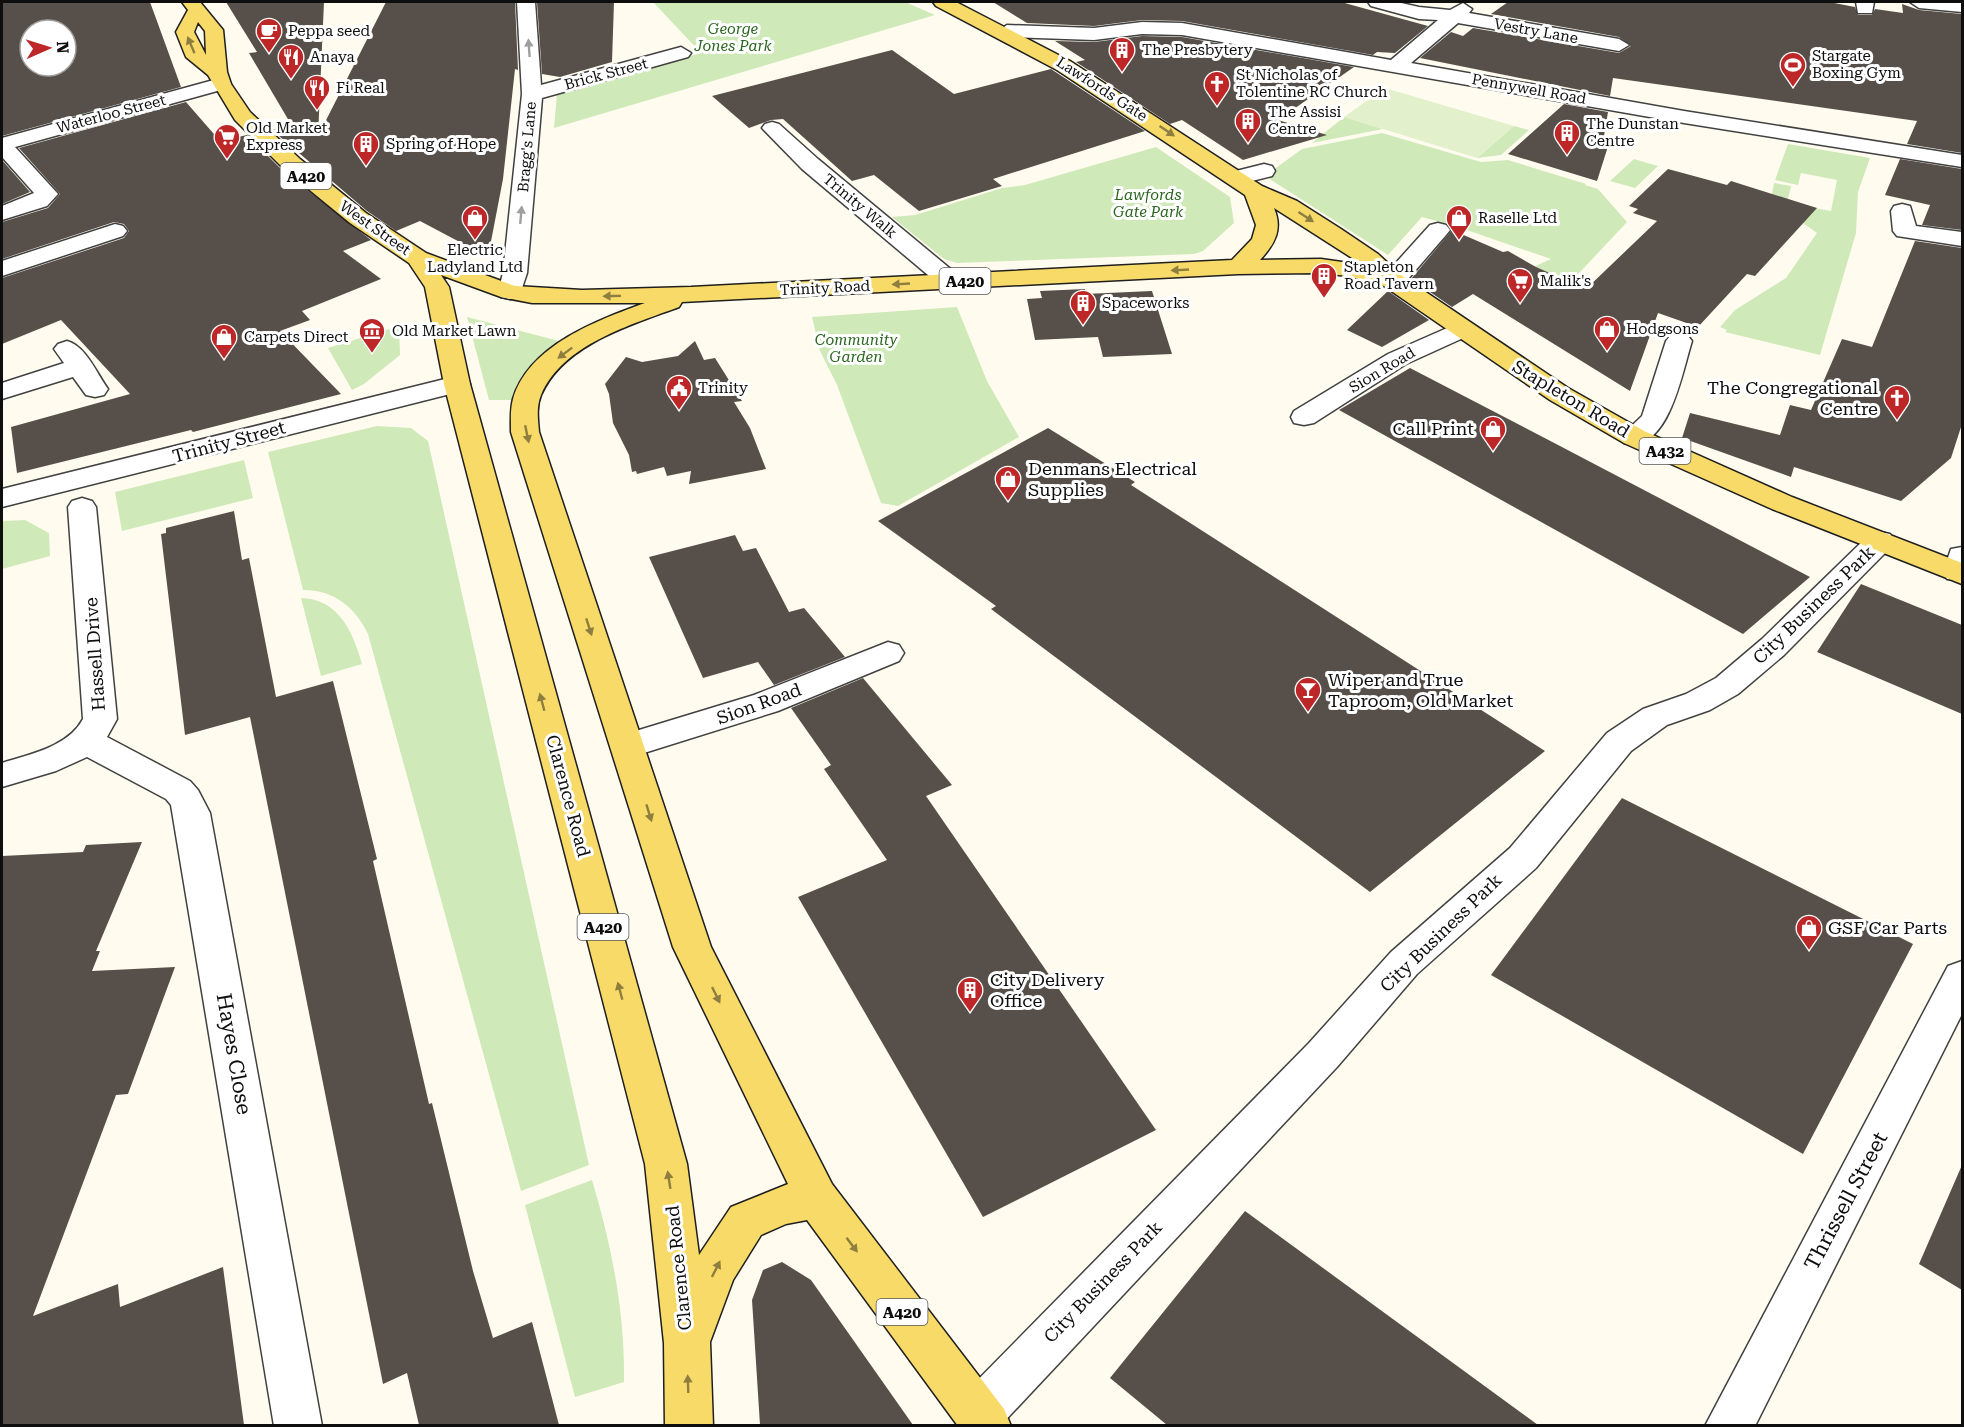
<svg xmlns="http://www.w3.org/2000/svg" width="1964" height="1427" viewBox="0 0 1964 1427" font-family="'Roboto Serif',serif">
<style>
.green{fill:#d0e9b9}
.pitch{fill:#e2f0cb}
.building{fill:#57504a;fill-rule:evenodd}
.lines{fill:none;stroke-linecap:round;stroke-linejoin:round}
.minor-casing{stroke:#414141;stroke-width:3}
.primary-casing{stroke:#1f1f1f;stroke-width:3}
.minor{fill:#fff;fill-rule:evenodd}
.primary{fill:#f7da67;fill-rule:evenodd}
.oneway{fill:#8e7e3f}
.oneway2{fill:#9f9f9f}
.labels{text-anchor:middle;stroke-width:6;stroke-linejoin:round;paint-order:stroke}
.far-park-label{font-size:15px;font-style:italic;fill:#2a661f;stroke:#fff}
.far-poi-label{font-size:15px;fill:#0e0e0e;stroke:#fff;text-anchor:start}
.far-street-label{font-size:15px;fill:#0e0e0e;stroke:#fff}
.shield{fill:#fff;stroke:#565656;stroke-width:1.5}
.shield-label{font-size:16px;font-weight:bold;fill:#0e0e0e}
.poi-label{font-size:18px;fill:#0e0e0e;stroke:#fff;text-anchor:start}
.street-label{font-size:18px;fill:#0e0e0e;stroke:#fff}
.near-street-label{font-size:21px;fill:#0e0e0e;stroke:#fff}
</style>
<rect width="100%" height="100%" fill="#fffcef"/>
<path class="green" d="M 653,2 L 905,2 L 935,15 L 554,128 L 557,94 L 701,53 Z
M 1344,117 L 1383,129 L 1312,143 Z
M 1514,126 L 1529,130 L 1501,155 L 1477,158 Z
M 1382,133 L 1481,162 L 1508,160 L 1586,184 L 1585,185 L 1598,189 L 1627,222 L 1567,286 L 1533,267 L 1551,259 L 1455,226 L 1422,217 L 1388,255 L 1265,176 L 1302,149 Z
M 1788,144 L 1870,158 L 1858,192 L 1856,233 L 1820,355 L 1725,332 L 1727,330 L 1720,327 L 1735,310 L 1786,278 L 1817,233 L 1789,213 L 1772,194 L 1774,183 L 1791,186 L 1787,203 L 1831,211 L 1837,180 L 1801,173 L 1798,185 L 1775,180 Z
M 1156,147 L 1230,197 L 1234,223 L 1203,251 L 1194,254 L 957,263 L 944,259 L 892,217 L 915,215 L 1002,188 L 1025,185 Z
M 1634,159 L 1658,166 L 1635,188 L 1610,181 Z
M 957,307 L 987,381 L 1019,437 L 898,506 L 881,503 L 837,385 L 820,351 L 812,317 Z
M 467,317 L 567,343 L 517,400 L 489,400 Z
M 399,326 L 400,355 L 364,384 L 352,390 L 328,348 Z
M 377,426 L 411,428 L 428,441 L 589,1165 L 521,1191 L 368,634 C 355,607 334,590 303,590 L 268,452 Z
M 244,460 L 253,498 L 122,531 L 115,492 Z
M 25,520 L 49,533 L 50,556 L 2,569 L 2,521 Z
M 301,598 C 339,599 353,632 362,664 L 321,676 Z
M 592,1180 C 612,1247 625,1312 624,1382 L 575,1397 L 525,1205 Z"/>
<path class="pitch" d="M 1385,88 L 1514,126 L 1477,158 L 1344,117 Z"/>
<path class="building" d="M 2,2 L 150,2 L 181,87 L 2,136 ZM 30,30 L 66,30 L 66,66 L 30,66 Z
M 226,2 L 324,2 L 318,136 L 386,2 L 515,2 L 518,70 L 515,69 L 503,179 L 488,257 L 420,221 L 396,231 L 367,211 L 272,130 L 292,126 L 249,53 L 257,52 Z
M 537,2 L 614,2 L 612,62 L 560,77 L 542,74 Z
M 993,2 L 1341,2 L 1428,26 L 1395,53 L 1377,52 L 1373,55 L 1182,21 L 1142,20 L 1094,26 L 1027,23 Z
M 1508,2 L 1829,2 L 1855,7 L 1858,15 L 1872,15 L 1875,9 L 1903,13 L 1902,4 L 1919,10 L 1962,14 L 1962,153 L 1907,144 L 1917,121 L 1613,78 L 1610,96 L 1420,58 L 1451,32 L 1463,36 L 1473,28 L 1619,53 L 1631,46 L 1619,37 L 1491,14 Z
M 1142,36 L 1182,37 L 1354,67 L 1278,120 L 1327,135 L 1243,160 L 1182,120 L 1170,124 L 1076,62 L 1085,60 L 1055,41 L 1094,42 Z
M 892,50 L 954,94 L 1051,69 L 1145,131 L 993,179 L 1002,186 L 919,211 L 874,175 L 852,181 L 783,119 L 771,120 L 749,128 L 712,96 Z
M 186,102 L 220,141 L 247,135 L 283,171 L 371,240 L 343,251 L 381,279 L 302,311 L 310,320 L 280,331 L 341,394 L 193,432 L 191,430 L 17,473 L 11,427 L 130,394 L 61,320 L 2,344 L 2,278 L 124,238 L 129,231 L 124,224 L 114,222 L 2,259 L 2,222 L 48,208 L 60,194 L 19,148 Z
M 1564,104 L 1608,112 L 1604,136 L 1611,137 L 1597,181 L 1508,154 Z
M 1900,159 L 1962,169 L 1962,230 L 1922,225 L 1930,205 L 1885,195 Z
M 2,160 L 30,192 L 2,204 Z
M 1668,169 L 1727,185 L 1731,181 L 1817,208 L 1755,276 L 1747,274 L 1698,327 L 1658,313 L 1630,391 L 1473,294 L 1452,307 L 1411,279 L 1452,230 L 1503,252 L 1508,251 L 1536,267 L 1586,289 L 1657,221 L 1633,213 L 1638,209 L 1629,206 Z
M 1915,241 L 1962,248 L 1962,424 L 1951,458 L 1901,501 L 1794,467 L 1791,477 L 1682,438 L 1690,413 L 1780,435 L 1790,405 L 1811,410 L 1842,339 L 1872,347 Z
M 1085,289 L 1085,294 L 1152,291 L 1172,354 L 1103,357 L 1098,337 L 1035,340 L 1027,299 L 1042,298 L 1040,291 Z
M 1388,291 L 1429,320 L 1382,347 L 1347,330 Z
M 695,341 L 704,360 L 715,358 L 742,401 L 734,402 L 750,428 L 766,469 L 689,484 L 691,471 L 667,476 L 664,467 L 637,474 L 636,471 L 632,472 L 629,455 L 613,423 L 609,394 L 605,384 L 626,357 L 642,362 L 678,356 Z
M 1410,368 L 1560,446 L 1810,577 L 1743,634 L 1339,410 Z
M 1048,428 L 1135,482 L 1131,485 L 1545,751 L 1370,892 L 991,609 L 996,606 L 878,521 Z
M 234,511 L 242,560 L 249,558 L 276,697 L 333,681 L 377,859 L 373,861 L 429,1104 L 432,1103 L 473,1271 L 493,1338 L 532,1322 L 559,1425 L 419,1425 L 407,1373 L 383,1384 L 250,717 L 185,735 L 161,534 L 166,533 L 166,528 Z
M 735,535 L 743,551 L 756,548 L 789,612 L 804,608 L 845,657 L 774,685 L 758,662 L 703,678 L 649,557 Z
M 1861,584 L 1962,625 L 1962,714 L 1817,652 Z
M 863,678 L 952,785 L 926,796 L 1156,1130 L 983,1217 L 798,897 L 887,860 L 824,769 L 831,765 L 791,708 Z
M 1622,798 L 1913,944 L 1803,1154 L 1491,975 Z
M 142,842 L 96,951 L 100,951 L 92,971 L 175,967 L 128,1094 L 116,1095 L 33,1316 L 118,1284 L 120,1307 L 223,1267 L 244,1425 L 2,1425 L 2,856 L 83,852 L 86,845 Z
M 1962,1165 L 1962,1290 L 1919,1264 Z
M 1245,1211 L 1538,1425 L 1167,1425 L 1110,1378 Z
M 782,1262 L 811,1280 L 913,1425 L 760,1425 L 752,1300 L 763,1270 Z"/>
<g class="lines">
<g class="minor-casing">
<path id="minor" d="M 517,2 L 535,2 L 541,85 L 681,47 L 691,53 L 688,57 L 542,98 L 527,273 L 519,297 L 510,299 L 501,297 L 498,292 L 503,273 L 522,94 Z
M 1368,2 L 1397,2 L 1419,7 L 1450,10 L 1463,3 L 1472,9 L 1469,13 L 1619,39 L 1629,45 L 1619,51 L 1458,23 L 1411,63 L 1684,111 L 1962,155 L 1962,167 L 1684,123 L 1182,35 L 1142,34 L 1094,40 L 1007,37 L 998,31 L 1007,25 L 1094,28 L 1142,22 L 1182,23 L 1391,60 L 1438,20 L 1419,19 L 1371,6 Z
M 1856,2 L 1874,2 L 1872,13 L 1858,13 Z
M 1910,2 L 1962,2 L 1962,12 L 1919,8 Z
M 221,78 L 228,80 L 231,84 L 228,88 L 15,147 L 58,194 L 47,206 L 2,220 L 2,206 L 34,193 L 2,157 L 2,138 Z
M 772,122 L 779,124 L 818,159 L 959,276 L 962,281 L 959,286 L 950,288 L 941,286 L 802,169 L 762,128 L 765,124 Z
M 1264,164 L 1272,166 L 1275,171 L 1272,176 L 1236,185 L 1228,183 L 1225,178 L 1228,173 Z
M 1902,204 L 1910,206 L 1916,226 L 1962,232 L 1962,246 L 1897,236 L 1893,231 L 1891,211 L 1894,206 Z
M 1438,223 L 1446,225 L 1450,230 L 1446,235 L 1402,286 L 1393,288 L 1384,286 L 1381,281 L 1384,276 L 1430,225 Z
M 115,224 L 123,226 L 127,231 L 123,236 L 2,276 L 2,261 Z
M 1463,321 L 1472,324 L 1476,329 L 1472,334 L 1406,364 L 1314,423 L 1304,425 L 1294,423 L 1291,417 L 1294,411 L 1388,354 Z
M 1679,333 L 1688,336 L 1692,341 C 1682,372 1669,454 1624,443 L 1620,437 L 1642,416 L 1666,341 L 1670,336 Z
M 67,341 C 86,346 97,374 108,389 L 104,395 L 95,397 L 86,395 L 73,377 L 2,399 L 2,383 L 64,363 L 54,349 L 58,344 Z
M 457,376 L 466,378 L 470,384 L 466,390 L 2,507 L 2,489 Z
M 82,498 L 92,501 L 96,507 L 117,719 L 107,737 L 190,781 L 198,790 L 210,813 L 322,1426 L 274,1426 L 171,805 L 166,799 L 87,757 L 56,771 L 2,787 L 2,763 C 30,754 68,747 83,719 L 68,507 L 72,501 Z
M 1880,532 L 1890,534 L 1895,541 L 1890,548 L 1784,655 L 1738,694 L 1710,710 L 1667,725 L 1631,751 L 1536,868 L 1417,974 L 1337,1067 L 1000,1426 L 959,1426 L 954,1414 L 961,1397 L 1309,1043 L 1391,952 L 1510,848 L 1607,733 L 1643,709 L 1686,694 L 1716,678 L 1762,639 L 1870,534 Z
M 1962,547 L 1962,580 L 1947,579 L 1943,572 L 1951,549 Z
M 888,642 L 899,645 L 904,653 L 899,661 L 778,711 L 628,758 L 616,755 L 611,746 L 616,737 L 754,695 Z
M 1962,961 L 1962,1014 L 1755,1426 L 1705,1426 L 1948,966 Z"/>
</g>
<g class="primary-casing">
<path id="primary" d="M 182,2 L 200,2 L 223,30 L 227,72 L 231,84 L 250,112 L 300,159 L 366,213 L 426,253 L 515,286 L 582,290 L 691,287 L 1232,260 L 1252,239 L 1256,225 L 1245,195 L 1057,70 L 936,6 L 933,2 L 956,2 L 1070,61 L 1262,186 L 1297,201 L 1341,229 L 1378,254 L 1402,276 L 1568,388 L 1644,431 L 1792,497 L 1962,563 L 1962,584 L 1772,509 L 1624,443 L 1550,400 L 1384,286 L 1348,276 L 1321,273 L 1238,274 L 682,302 L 679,307 C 631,325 563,344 541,395 C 536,407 538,420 539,432 L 711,947 L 832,1184 L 1004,1409 L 1011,1426 L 958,1426 L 807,1220 L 786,1224 L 761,1235 L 733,1280 L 710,1342 L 713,1426 L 665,1426 L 664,1343 L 645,1164 L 444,384 L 425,287 L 409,263 L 350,223 L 284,169 L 235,120 L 208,75 L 186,57 L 176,32 L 188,10 ZM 198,22 L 205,31 L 206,55 L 194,32 ZM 1274,208 L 1363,265 L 1321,259 L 1260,260 C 1275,244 1283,229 1274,208 ZM 441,275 L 501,297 L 532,303 L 645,303 C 598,320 529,345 513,399 C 510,410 511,421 511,432 L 673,947 L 788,1184 L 731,1207 L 699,1255 L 687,1164 L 470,384 L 449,287 Z"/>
</g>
<use href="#minor" class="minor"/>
<use href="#primary" class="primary"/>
</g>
<defs><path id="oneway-solid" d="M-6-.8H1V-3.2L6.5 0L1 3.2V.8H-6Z" transform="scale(1.5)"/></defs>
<g class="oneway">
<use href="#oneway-solid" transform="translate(191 45) rotate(-113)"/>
<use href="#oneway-solid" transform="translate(1167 131) rotate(34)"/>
<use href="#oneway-solid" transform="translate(1306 217) rotate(33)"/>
<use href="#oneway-solid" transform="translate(1180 270) rotate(177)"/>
<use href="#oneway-solid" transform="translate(901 284) rotate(177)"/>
<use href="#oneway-solid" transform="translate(612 296) rotate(179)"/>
<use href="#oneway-solid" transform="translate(565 353) rotate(143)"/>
<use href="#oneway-solid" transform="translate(527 434) rotate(78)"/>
<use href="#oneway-solid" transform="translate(589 627) rotate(72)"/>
<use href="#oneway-solid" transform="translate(542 702) rotate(-105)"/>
<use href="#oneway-solid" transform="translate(649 813) rotate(73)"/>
<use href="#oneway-solid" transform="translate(620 991) rotate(-105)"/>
<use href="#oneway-solid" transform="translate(716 995) rotate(64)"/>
<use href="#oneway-solid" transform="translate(669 1180) rotate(-99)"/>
<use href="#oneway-solid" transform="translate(852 1245) rotate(53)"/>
<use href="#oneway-solid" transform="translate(716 1269) rotate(-63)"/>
<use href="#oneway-solid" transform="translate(688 1384) rotate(-92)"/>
</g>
<g class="oneway2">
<use href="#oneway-solid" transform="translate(529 48) rotate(-94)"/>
<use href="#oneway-solid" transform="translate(521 215) rotate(-85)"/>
</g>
<defs>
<g id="cafe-pin" transform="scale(1.35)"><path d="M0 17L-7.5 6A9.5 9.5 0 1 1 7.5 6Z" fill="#bd2728" stroke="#fff"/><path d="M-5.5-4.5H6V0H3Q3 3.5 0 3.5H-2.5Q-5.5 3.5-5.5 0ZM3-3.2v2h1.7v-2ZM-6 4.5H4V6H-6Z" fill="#fff"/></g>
<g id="building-pin" transform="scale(1.35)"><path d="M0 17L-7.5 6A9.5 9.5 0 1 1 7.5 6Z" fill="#bd2728" stroke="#fff"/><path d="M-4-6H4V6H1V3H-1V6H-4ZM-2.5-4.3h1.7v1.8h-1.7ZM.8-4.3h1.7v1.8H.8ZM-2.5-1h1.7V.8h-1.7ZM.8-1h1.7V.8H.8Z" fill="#fff"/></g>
<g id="restaurant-pin" transform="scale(1.35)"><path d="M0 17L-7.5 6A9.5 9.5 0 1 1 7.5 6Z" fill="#bd2728" stroke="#fff"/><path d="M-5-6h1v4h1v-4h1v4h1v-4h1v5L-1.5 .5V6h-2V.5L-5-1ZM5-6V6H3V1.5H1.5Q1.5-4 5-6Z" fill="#fff"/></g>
<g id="stadium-pin" transform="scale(1.35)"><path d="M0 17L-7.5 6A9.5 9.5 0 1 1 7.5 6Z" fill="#bd2728" stroke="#fff"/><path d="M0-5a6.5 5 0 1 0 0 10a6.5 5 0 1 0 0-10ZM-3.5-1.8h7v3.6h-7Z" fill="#fff"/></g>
<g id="church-pin" transform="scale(1.35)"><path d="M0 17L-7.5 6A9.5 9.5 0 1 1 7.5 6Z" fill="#bd2728" stroke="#fff"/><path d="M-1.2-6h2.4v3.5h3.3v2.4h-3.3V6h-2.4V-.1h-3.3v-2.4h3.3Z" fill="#fff"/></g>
<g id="supermarket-pin" transform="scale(1.35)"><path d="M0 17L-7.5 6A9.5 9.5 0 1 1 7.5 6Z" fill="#bd2728" stroke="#fff"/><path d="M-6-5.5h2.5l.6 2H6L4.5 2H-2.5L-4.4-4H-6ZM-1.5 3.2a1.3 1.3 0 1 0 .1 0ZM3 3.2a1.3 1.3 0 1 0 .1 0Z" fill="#fff"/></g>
<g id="shop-pin" transform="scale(1.35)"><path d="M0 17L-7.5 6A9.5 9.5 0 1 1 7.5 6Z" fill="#bd2728" stroke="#fff"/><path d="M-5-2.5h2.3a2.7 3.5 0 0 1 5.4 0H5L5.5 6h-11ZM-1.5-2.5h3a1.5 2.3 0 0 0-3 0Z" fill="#fff"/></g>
<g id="museum-pin" transform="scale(1.35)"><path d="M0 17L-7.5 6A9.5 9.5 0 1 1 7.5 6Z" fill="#bd2728" stroke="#fff"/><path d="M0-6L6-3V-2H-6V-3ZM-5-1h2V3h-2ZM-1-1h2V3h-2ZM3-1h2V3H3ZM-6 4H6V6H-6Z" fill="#fff"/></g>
<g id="civic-pin" transform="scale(1.35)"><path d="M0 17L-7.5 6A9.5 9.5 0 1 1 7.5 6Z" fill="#bd2728" stroke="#fff"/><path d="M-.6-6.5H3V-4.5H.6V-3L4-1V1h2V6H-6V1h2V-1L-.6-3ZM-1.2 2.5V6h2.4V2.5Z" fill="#fff"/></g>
<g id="bar-pin" transform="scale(1.35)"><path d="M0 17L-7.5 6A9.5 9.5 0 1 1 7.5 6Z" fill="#bd2728" stroke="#fff"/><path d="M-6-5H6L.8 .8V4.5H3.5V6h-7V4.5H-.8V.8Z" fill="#fff"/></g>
</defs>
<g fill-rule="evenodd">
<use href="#cafe-pin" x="269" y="31"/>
<use href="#building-pin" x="1122" y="50"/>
<use href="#restaurant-pin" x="291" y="57"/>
<use href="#stadium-pin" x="1793" y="65"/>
<use href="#church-pin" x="1217" y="84"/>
<use href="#restaurant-pin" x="317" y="88"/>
<use href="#building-pin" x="1248" y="121"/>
<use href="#building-pin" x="1567" y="133"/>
<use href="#supermarket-pin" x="227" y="137"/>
<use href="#building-pin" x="366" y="144"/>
<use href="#shop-pin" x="475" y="218"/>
<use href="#shop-pin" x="1459" y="218"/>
<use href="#building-pin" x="1324" y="276"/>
<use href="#supermarket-pin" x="1520" y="281"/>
<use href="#building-pin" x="1083" y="303"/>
<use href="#shop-pin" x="1607" y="329"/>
<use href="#museum-pin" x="372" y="331"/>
<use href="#shop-pin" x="224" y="337"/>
<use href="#civic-pin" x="679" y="388"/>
<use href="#church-pin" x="1897" y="398"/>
<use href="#shop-pin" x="1493" y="429"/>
<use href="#shop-pin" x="1008" y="479"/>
<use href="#bar-pin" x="1308" y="690"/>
<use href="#shop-pin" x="1809" y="928"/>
<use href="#building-pin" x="970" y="990"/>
</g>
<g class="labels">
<g class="far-park-label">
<text x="733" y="34">George<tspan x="733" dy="17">Jones Park</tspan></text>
<text x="1148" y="200">Lawfords<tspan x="1148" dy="17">Gate Park</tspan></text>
<text x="856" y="345">Community<tspan x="856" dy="17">Garden</tspan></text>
</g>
<g class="far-poi-label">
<text x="288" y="36">Peppa seed</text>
<text x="1142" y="55">The Presbytery</text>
<text x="1812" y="61">Stargate<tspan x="1812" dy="17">Boxing Gym</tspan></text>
<text x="310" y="62">Anaya</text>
<text x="1236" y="80">St Nicholas of<tspan x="1236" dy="17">Tolentine RC Church</tspan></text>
<text x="336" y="93">Fi Real</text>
<text x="1268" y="117">The Assisi<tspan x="1268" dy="17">Centre</tspan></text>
<text x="1586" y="129">The Dunstan<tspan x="1586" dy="17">Centre</tspan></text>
<text x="246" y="133">Old Market<tspan x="246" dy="17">Express</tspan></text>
<text x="386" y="149">Spring of Hope</text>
<text x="1478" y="223">Raselle Ltd</text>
<text x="475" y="255" text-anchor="middle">Electric<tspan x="475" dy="17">Ladyland Ltd</tspan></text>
<text x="1344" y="272">Stapleton<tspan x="1344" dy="17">Road Tavern</tspan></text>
<text x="1540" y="286">Malik's</text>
<text x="1102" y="308">Spaceworks</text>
<text x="1626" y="334">Hodgsons</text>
<text x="392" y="336">Old Market Lawn</text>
<text x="244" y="342">Carpets Direct</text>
<text x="698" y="393">Trinity</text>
</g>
<g class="far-street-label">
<text transform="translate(1536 31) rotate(10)" y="5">Vestry Lane</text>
<text transform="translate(606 74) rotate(-15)" y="5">Brick Street</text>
<text transform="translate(1102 89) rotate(33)" y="5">Lawfords Gate</text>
<text transform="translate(1529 89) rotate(10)" y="5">Pennywell Road</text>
<text transform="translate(111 114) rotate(-15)" y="5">Waterloo Street</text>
<text transform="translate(527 147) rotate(-85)" y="5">Bragg's Lane</text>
<text transform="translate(860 206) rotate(40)" y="5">Trinity Walk</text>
<text transform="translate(375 228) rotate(35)" y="5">West Street</text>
<text transform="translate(825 288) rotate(-3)" y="5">Trinity Road</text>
<text transform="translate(1382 370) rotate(-31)" y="5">Sion Road</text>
</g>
<g class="shield">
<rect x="280.5" y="163" width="51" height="26" rx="4.5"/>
<rect x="939.5" y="268" width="51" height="26" rx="4.5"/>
<rect x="1639.5" y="438" width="51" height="26" rx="4.5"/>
<rect x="577.5" y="914" width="51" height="26" rx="4.5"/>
<rect x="876.5" y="1299" width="51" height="26" rx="4.5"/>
</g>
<g class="shield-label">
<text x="306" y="182">A420</text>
<text x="965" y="287">A420</text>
<text x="1665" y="457">A432</text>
<text x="603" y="933">A420</text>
<text x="902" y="1318">A420</text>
</g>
<g class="poi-label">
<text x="1878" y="394" text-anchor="end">The Congregational<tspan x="1878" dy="21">Centre</tspan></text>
<text x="1474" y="435" text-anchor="end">Call Print</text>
<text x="1028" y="475">Denmans Electrical<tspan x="1028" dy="21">Supplies</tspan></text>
<text x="1328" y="686">Wiper and True<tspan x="1328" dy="21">Taproom, Old Market</tspan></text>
<text x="1828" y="934">GSF Car Parts</text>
<text x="990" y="986">City Delivery<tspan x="990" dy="21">Office</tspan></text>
</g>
<g class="street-label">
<text transform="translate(1571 399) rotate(31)" y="6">Stapleton Road</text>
<text transform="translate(229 442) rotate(-15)" y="6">Trinity Street</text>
<text transform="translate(1814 605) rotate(-44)" y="6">City Business Park</text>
<text transform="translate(95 654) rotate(-94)" y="6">Hassell Drive</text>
<text transform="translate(759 704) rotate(-20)" y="6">Sion Road</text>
<text transform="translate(568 796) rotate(75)" y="6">Clarence Road</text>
<text transform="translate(1441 933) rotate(-44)" y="6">City Business Park</text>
<text transform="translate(679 1268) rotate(-96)" y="6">Clarence Road</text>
<text transform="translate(1103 1282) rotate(-46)" y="6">City Business Park</text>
</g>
<g class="near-street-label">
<text transform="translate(234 1054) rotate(80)" y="7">Hayes Close</text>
<text transform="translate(1846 1201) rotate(-62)" y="7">Thrissell Street</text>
</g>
</g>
<rect width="1964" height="1427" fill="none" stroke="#0e0e0e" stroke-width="6"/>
<g transform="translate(48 48) rotate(87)"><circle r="28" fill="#ffffff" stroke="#9f9f9f" stroke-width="1.5"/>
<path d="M0-4.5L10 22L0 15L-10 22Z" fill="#bd2728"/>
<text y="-9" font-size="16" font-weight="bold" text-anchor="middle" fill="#0e0e0e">N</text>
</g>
</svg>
